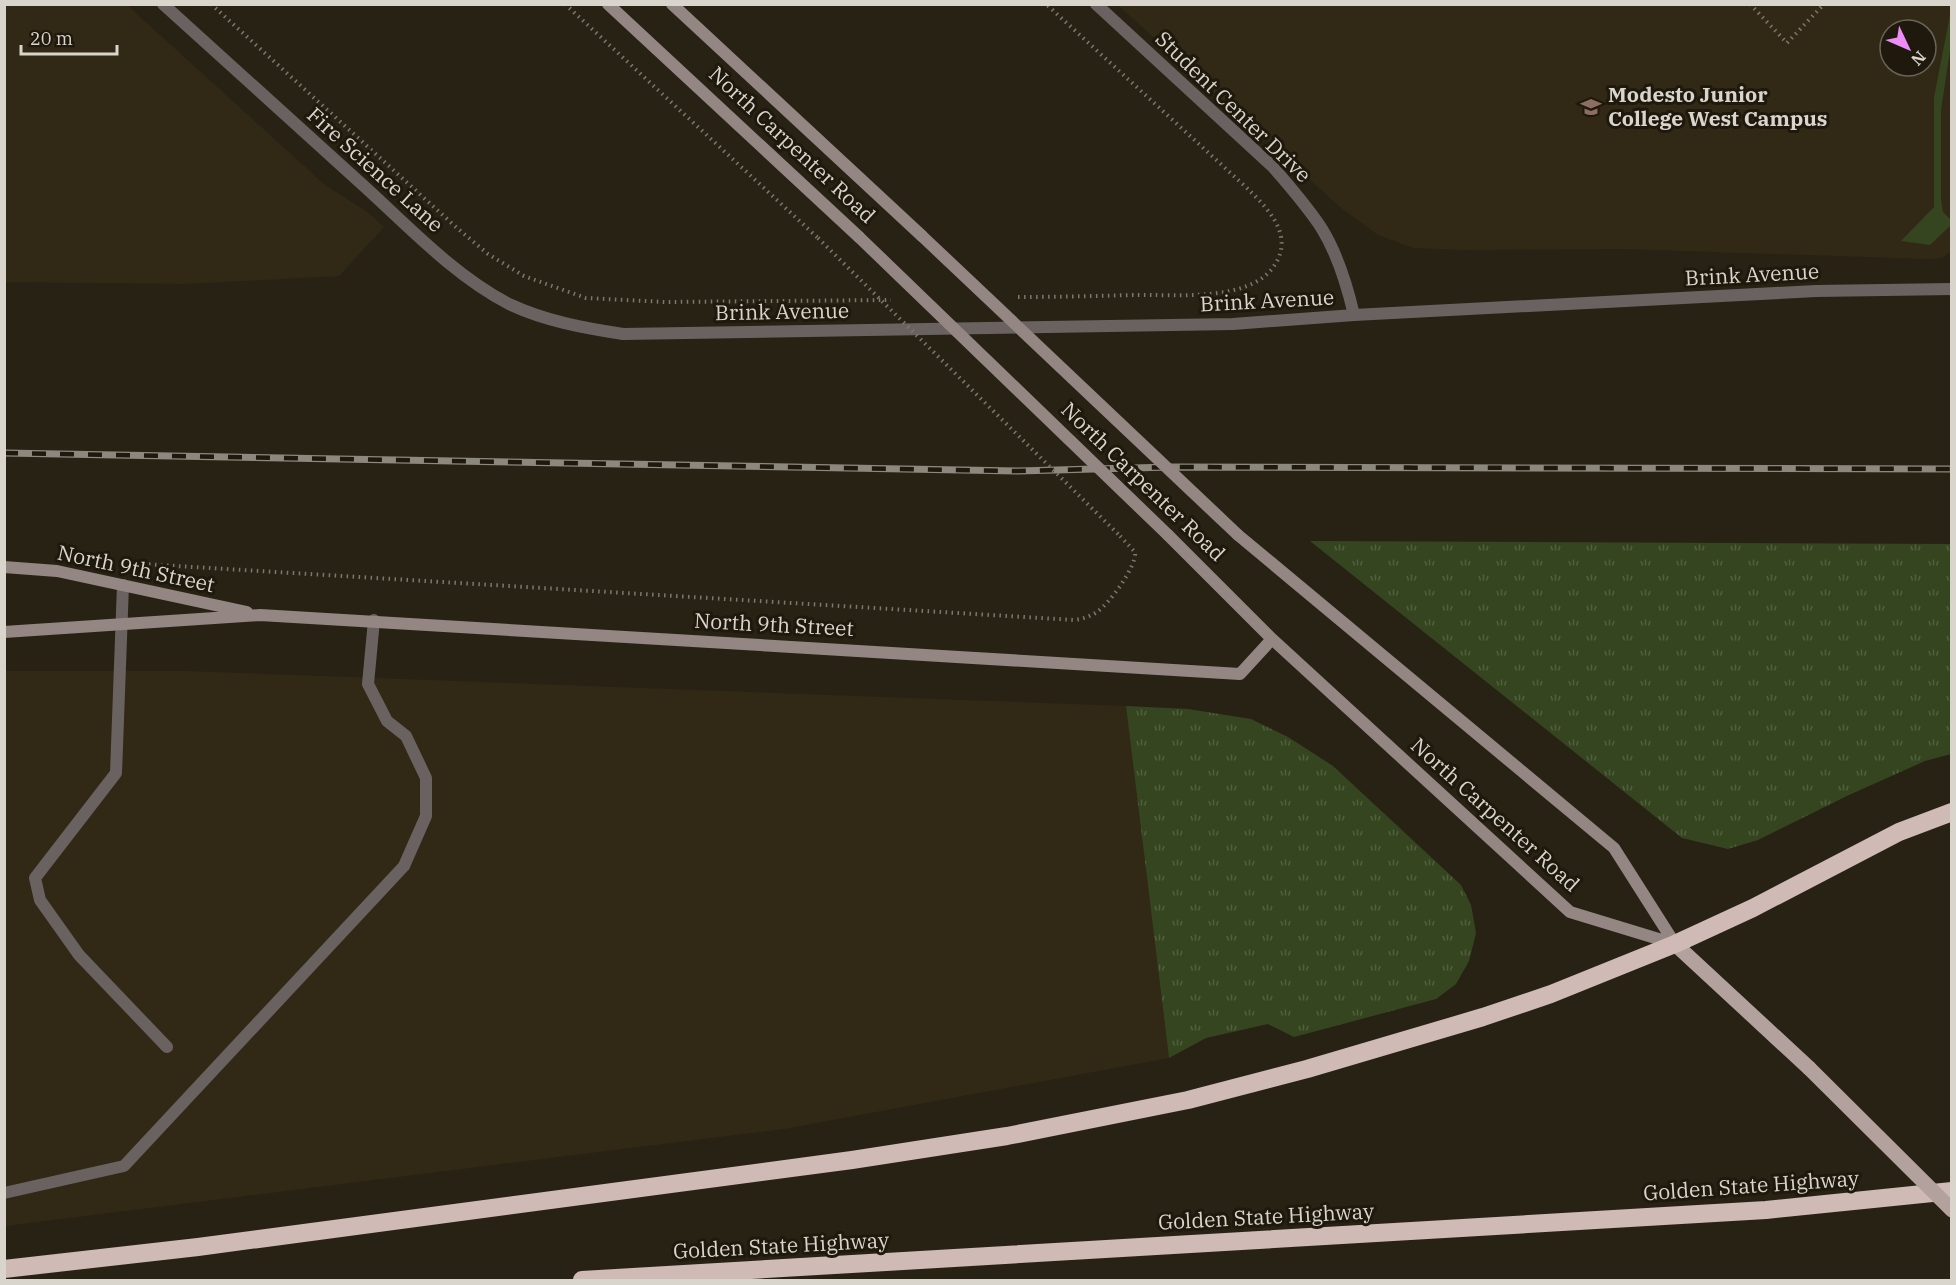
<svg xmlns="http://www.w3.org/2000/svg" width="1956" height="1285" viewBox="0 0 1956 1285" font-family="'IBM Plex Serif',serif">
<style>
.built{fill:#312915;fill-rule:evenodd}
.grass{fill:url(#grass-tufts)}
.garden{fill:#34451f}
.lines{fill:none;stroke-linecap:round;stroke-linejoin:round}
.path{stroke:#7d786e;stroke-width:4;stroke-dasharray:1.5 4.5;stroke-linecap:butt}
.lane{stroke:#6a6260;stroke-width:12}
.street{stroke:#6a6260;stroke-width:12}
.secondary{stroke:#938683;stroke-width:12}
.primary{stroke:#b3a19d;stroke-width:15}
.highway{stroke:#cfbab5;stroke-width:18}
.rail-casing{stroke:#8d887e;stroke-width:7}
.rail{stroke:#1e190c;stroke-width:4.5;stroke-dasharray:14;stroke-linecap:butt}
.path-bridge{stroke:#7d786e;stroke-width:4;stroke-dasharray:1.5 4.5;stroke-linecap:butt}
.secondary-bridge{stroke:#938683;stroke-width:12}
.primary-bridge{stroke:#b3a19d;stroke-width:15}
.labels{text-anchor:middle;stroke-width:6;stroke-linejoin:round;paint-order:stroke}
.poi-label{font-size:21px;font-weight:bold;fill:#d9d5cd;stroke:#1e190c;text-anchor:start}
.street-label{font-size:21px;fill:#d9d5cd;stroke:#1e190c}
</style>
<defs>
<pattern id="grass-tufts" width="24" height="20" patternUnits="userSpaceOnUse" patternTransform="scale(1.5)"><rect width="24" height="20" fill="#34451f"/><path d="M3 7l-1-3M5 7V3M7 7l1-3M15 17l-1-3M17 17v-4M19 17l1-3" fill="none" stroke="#515f3e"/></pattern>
</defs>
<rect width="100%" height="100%" fill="#282215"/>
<path class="built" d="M 5,4 L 127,5 L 325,185 L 366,211 L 384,227 L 339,276 L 184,284 L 5,282 Z
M 1118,5 L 1951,5 L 1951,251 L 1942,258 L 1927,259 L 1623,249 L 1465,250 L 1413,248 L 1378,235 L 1341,208 ZM 1890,30 L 1926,30 L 1926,66 L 1890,66 Z
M 4,671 L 186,671 L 1126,706 L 1169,1058 L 784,1129 L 5,1226 Z"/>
<path class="grass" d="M 1310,541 L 1951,544 L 1951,754 L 1925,761 L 1849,795 L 1758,840 L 1728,849 L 1682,838 Z
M 1126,706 L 1188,709 L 1251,719 L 1288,737 L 1333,766 L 1461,885 L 1471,905 L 1476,933 L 1469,961 L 1456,984 L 1436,999 L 1294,1037 L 1268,1024 L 1206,1038 L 1169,1058 Z"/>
<path class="garden" d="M 1951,10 L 1951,44 L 1941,110 L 1941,199 L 1943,212 L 1950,219 L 1951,225 L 1930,245 L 1901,241 L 1934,207 L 1934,97 Z"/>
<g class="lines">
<path class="path" d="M 211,4 L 457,228 L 488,254 L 524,276 L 586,298 L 665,302 L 891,300
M 565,4 L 818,238
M 1750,4 L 1787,43 L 1824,4
M 1018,297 C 1057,297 1095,296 1134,295 C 1175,294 1258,304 1278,259 C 1291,231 1266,207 1248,189 L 1046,4
M 143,564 L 1074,620 C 1082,619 1089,617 1097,612 C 1109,604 1137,566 1135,552 L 1120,536"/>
<path class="lane" d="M 123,585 L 116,773 L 35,878 L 40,900 L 79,955 L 167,1047
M 4,1193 L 124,1166 L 404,866 L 426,816 L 426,778 L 406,736 L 387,721 L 368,684 L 374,620"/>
<path class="street" d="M 163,4 C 230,65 297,126 365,187 C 410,228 455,276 509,304 C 545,321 584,328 623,334 L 1233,324 L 1354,315 L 1816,291 L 1952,289
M 1096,4 L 1273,167 C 1290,187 1308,207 1322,229 C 1338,255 1347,285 1354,315"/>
<path class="secondary" d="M 608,4 L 859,237
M 672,4 L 922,236
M 1168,535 L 1272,639 L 1570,912 L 1675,944
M 1238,535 L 1614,848 L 1675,944
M 4,567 L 57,571 L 247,612
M 4,632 L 260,615 L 1240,674 L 1272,639"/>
<path class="primary" d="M 1675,944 L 1809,1068"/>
<path class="highway" d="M 4,1269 L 198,1247 L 852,1160 L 1007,1136 L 1188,1100 L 1307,1069 L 1483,1017 L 1551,994 L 1675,944 L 1753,908 L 1899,832 L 1952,812
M 582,1280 L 1766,1210 L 1952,1191"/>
<g class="rail-casing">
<path id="rail" d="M 4,453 L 1018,471 L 1171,467 L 1952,469"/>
</g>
<use href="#rail" class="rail"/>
<path class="path-bridge" d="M 818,238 L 1120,536"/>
<path class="secondary-bridge" d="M 922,236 L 1238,535
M 859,237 L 1168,535"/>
<path class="primary-bridge" d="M 1809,1068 L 1952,1210"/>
</g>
<defs>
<g id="university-bare" transform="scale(1.62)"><path d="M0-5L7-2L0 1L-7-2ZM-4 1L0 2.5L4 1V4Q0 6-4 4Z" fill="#8d6e63" stroke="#1e190c" stroke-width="2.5" paint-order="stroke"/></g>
</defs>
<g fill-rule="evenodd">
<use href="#university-bare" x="1591" y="107"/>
</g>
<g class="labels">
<g class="poi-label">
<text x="1608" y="102">Modesto Junior<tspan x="1608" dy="24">College West Campus</tspan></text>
</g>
<g class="street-label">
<text transform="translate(1233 107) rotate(44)" y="7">Student Center Drive</text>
<text transform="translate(792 145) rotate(43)" y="7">North Carpenter Road</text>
<text transform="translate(375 170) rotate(42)" y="7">Fire Science Lane</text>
<text transform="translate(1752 275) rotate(-3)" y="7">Brink Avenue</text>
<text transform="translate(1267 301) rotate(-3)" y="7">Brink Avenue</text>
<text transform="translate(782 312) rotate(-1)" y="7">Brink Avenue</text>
<text transform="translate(1143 482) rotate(44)" y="7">North Carpenter Road</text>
<text transform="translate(136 569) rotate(12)" y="7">North 9th Street</text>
<text transform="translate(774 625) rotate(3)" y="7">North 9th Street</text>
<text transform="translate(1495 815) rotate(42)" y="7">North Carpenter Road</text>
<text transform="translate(1751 1186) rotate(-4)" y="7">Golden State Highway</text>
<text transform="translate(1266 1217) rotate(-3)" y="7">Golden State Highway</text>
<text transform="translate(781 1246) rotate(-3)" y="7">Golden State Highway</text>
</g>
</g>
<rect width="1956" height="1285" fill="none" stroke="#d9d5cd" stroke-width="12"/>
<g transform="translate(1908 48) rotate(134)"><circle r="28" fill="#1e190c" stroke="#696459" stroke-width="1.5"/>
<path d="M0-4.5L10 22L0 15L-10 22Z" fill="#ee8cf8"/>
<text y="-9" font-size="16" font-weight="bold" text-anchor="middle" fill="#d9d5cd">N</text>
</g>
<path d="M21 45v9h96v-9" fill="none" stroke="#d9d5cd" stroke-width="3"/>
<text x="30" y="45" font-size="18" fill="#d9d5cd" stroke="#1e190c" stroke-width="4.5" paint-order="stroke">20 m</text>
</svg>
